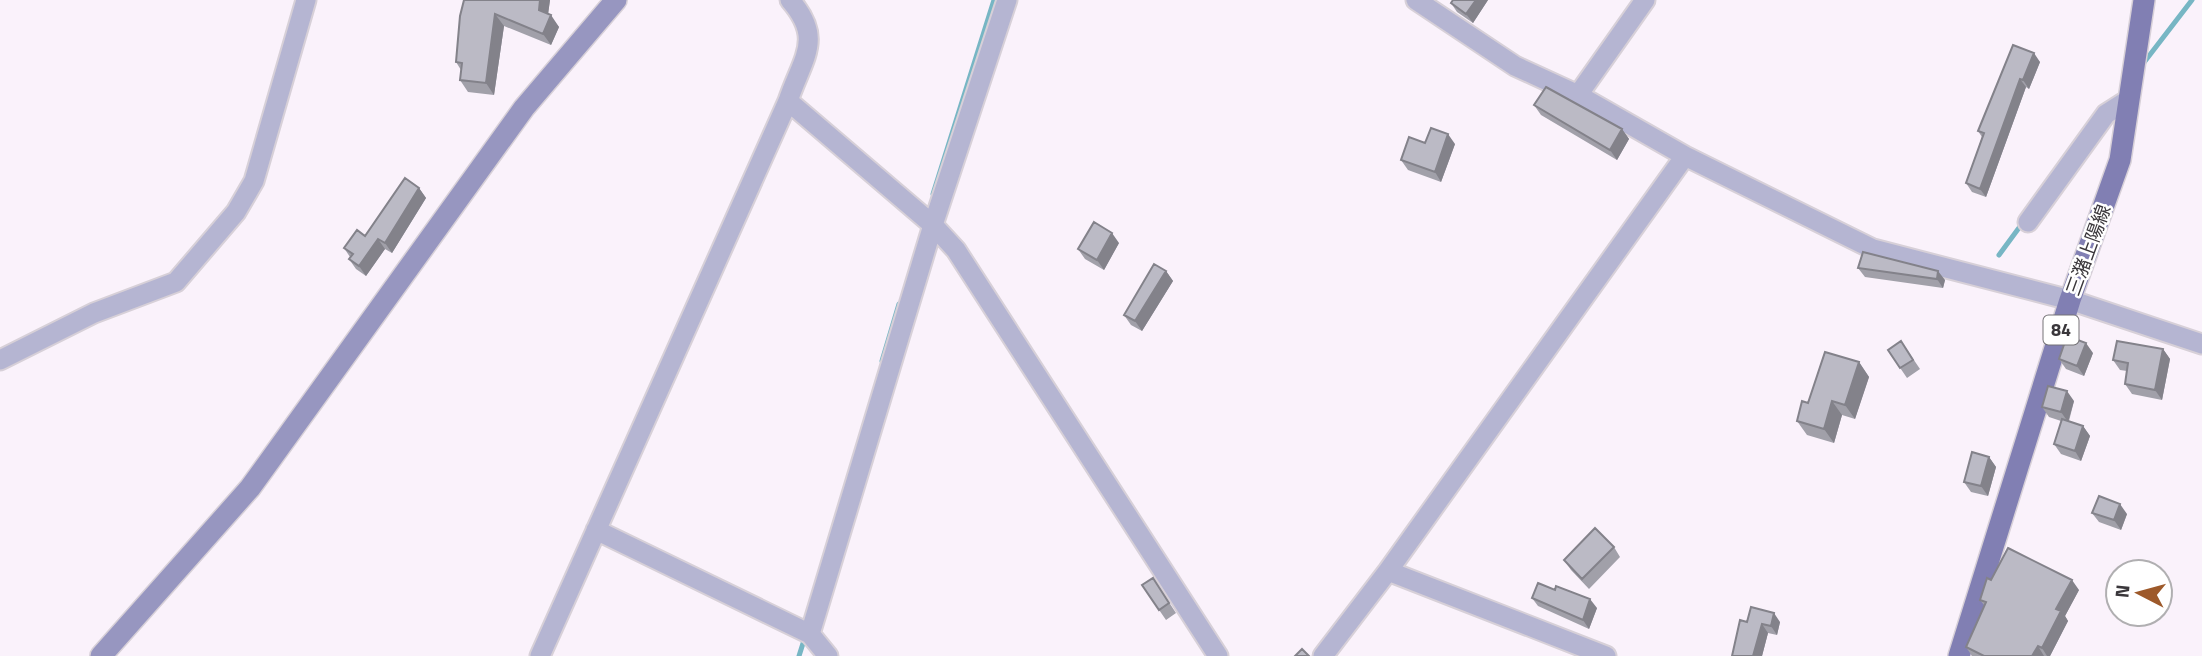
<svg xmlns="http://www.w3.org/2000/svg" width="2202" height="656" viewBox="0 0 2202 656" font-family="'Titillium Web','Noto Sans JP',sans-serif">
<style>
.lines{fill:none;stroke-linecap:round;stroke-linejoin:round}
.stream{stroke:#77b6c4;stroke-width:5}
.street-casing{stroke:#d7d0d8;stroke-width:23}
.secondary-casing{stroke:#d7d0d8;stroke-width:24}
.primary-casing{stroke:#d7d0d8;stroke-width:24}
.street{stroke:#b5b5d2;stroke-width:19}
.secondary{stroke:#9796c0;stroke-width:21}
.primary{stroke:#817fb3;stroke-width:21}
.wall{fill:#a1a0a9}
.shaded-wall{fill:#83828a}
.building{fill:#bbbac5;stroke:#83828a;stroke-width:2}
.labels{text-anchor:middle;stroke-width:5;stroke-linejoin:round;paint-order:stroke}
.shield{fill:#fff;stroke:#757376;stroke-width:2}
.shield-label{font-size:18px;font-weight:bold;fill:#3a373b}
.street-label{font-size:19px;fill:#3a373b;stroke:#fff}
</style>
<rect width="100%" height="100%" fill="#faf2fb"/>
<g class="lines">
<path class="stream" d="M 2142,65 L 2192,0
M 933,194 L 994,0
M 1999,255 L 2024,221
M 882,361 L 899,304
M 799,656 L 805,637"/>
<g class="street-casing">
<path id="street" d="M 1416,0 L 1515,66 L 1578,95 L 1685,156 L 1873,249 L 2070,300 L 2202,344
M 1578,95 L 1645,0
M 788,101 L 933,225 L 956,250 L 1218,656
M 2028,222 L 2106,114 L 2128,100
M 0,360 L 94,313 L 176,282 L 236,212 L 254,181 L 306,0
M 596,530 L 810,634 L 828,656
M 1388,571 L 1606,656
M 810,634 L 933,225 L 1007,0
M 540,656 L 788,101 C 803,57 824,39 790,0
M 1323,656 L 1388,571 L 1685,156"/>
</g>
<g class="secondary-casing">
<path id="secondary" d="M 101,656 L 250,488 L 524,108 L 616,0"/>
</g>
<g class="primary-casing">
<path id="primary" d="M 1959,656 L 2070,300 L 2120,160 L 2144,0"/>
</g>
<use href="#street" class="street"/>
<use href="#secondary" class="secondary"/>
<use href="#primary" class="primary"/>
</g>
<path class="wall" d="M 464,0 L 550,0 L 548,14 L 559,27 L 551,45 L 504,26 L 494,95 L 468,92 L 460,80 L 461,70 L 456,62 Z
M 1488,0 L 1473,23 L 1457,12 L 1451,3 Z
M 2013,45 L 2040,62 L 2029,89 L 2026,87 L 1986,197 L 1972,192 L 1966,183 L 1982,137 L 1978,131 Z
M 1534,105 L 1622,129 L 1629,139 L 1617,160 L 1541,115 Z
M 1425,143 L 1455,144 L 1441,182 L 1408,170 L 1401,160 Z
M 419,188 L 426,198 L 392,253 L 385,249 L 366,276 L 356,269 L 349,259 L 350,257 L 344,248 L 365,236 Z
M 1119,243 L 1104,270 L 1085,259 L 1078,249 Z
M 1858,268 L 1945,280 L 1943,288 L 1865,277 Z
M 1166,271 L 1173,281 L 1142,331 L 1131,325 L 1124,315 Z
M 1901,341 L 1920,369 L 1907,378 L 1888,350 Z
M 2163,349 L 2170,359 L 2162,400 L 2132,394 L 2125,384 L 2127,371 L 2120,370 L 2113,360 Z
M 2093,353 L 2084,376 L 2066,369 L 2059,359 Z
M 1859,362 L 1869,377 L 1855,419 L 1842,415 L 1834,443 L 1807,435 L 1797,421 L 1808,403 Z
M 2074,401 L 2069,421 L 2083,426 L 2090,436 L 2081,461 L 2061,454 L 2054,444 L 2061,421 L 2049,417 L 2042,407 Z
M 1989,457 L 1996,467 L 1988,496 L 1971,492 L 1964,482 Z
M 2092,513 L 2127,514 L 2121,530 L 2099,522 Z
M 1614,547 L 1620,557 L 1589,589 L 1571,570 L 1564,560 Z
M 1153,578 L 1176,613 L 1166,620 L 1142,585 Z
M 1991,580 L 2079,590 L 2065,616 L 2068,621 L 2050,656 L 1972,656 L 1966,647 L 1984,605 L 1980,600 Z
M 1532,598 L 1597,608 L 1589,629 L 1538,606 Z
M 1747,622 L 1780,622 L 1777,635 L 1768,633 L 1762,656 L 1732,656 Z"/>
<path class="shaded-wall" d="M 540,0 L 550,0 L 547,22 L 539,10 Z
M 1476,0 L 1488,0 L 1473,23 L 1466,14 Z
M 495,14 L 504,26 L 494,95 L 486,83 Z
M 551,15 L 559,27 L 551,45 L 543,34 Z
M 2034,53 L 2040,62 L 2029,89 L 2023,80 Z
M 2020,79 L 2026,87 L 1986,197 L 1980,189 Z
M 1622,129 L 1629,139 L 1617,160 L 1610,150 Z
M 1448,134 L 1455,144 L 1441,182 L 1435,172 Z
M 419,188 L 426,198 L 392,253 L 385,243 Z
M 1112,233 L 1119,243 L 1104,270 L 1097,260 Z
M 378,239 L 385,249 L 366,276 L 359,266 Z
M 1166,271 L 1173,281 L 1142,331 L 1135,321 Z
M 1938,271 L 1945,280 L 1943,288 L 1937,279 Z
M 2086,343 L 2093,353 L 2084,376 L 2077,366 Z
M 2163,349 L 2170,359 L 2162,400 L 2155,390 Z
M 1859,362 L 1869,377 L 1855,419 L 1845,405 Z
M 2067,391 L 2074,401 L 2068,422 L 2061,412 Z
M 1832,401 L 1842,415 L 1834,443 L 1824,429 Z
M 2083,426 L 2090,436 L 2081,461 L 2075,451 Z
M 1989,457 L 1996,467 L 1988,496 L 1981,486 Z
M 2120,504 L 2127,514 L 2121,530 L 2114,520 Z
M 2072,580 L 2079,590 L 2065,616 L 2068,621 L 2050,656 L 2047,656 L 2042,648 L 2056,609 Z
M 1590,599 L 1597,608 L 1589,629 L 1583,620 Z
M 1774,613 L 1780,622 L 1777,635 L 1771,626 Z
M 1762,624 L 1768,633 L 1762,656 L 1753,656 Z
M 2038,646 L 2044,656 L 2032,656 Z"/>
<path class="building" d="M 464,0 L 540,0 L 539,10 L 551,15 L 543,34 L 495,14 L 486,83 L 460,80 L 462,63 L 456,62 L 460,16 Z
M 1453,0 L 1476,0 L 1466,14 L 1451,3 Z
M 2013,45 L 2034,53 L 2023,80 L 2020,79 L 1980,189 L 1966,183 L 1984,133 L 1978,131 Z
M 1546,87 L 1622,129 L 1610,150 L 1534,105 Z
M 1431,128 L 1448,134 L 1435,172 L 1401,160 L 1409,137 L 1425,143 Z
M 405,178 L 419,188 L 385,243 L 378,239 L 359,266 L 349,259 L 353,254 L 344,248 L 357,230 L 365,236 Z
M 1094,222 L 1112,233 L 1097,260 L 1078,249 Z
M 1863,252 L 1938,271 L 1937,279 L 1858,268 Z
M 1154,264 L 1166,271 L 1135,321 L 1124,315 Z
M 2067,336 L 2086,343 L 2077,366 L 2059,359 Z
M 1901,341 L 1913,360 L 1900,368 L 1888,350 Z
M 2117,341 L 2163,349 L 2155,390 L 2125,384 L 2128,363 L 2113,360 Z
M 1825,352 L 1859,362 L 1845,405 L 1832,401 L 1824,429 L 1797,421 L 1802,401 L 1808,403 Z
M 2048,386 L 2067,391 L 2061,412 L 2042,407 Z
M 2062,419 L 2083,426 L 2075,451 L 2054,444 Z
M 1972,452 L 1989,457 L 1981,486 L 1964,482 Z
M 2099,496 L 2120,504 L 2114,520 L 2092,513 Z
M 1595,528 L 1614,547 L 1582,579 L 1564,560 Z
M 2008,548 L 2072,580 L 2056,609 L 2061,611 L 2042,648 L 2038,646 L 2032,656 L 1984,656 L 1966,647 L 1986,602 L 1980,600 L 1987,578 L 1991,580 Z
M 1153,578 L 1169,603 L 1159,610 L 1142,585 Z
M 1538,583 L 1555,590 L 1556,586 L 1590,599 L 1583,620 L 1532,598 Z
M 1751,607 L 1774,613 L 1771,626 L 1762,624 L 1753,656 L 1732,656 L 1740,620 L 1747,622 Z
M 1302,649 L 1309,656 L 1295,656 Z"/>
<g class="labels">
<rect class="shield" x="2043.5" y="315.5" width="35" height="29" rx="5"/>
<g class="shield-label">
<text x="2061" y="336">84</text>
</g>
<g class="street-label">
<text transform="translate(2088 250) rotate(-70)" y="7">三潴上陽線</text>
</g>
</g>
<g transform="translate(2139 593) rotate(276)"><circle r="33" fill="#ffffff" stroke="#b0afb1" stroke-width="2"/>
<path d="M0-5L12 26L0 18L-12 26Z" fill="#9d592a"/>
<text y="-10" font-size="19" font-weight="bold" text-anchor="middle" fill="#3a373b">N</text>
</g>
</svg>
